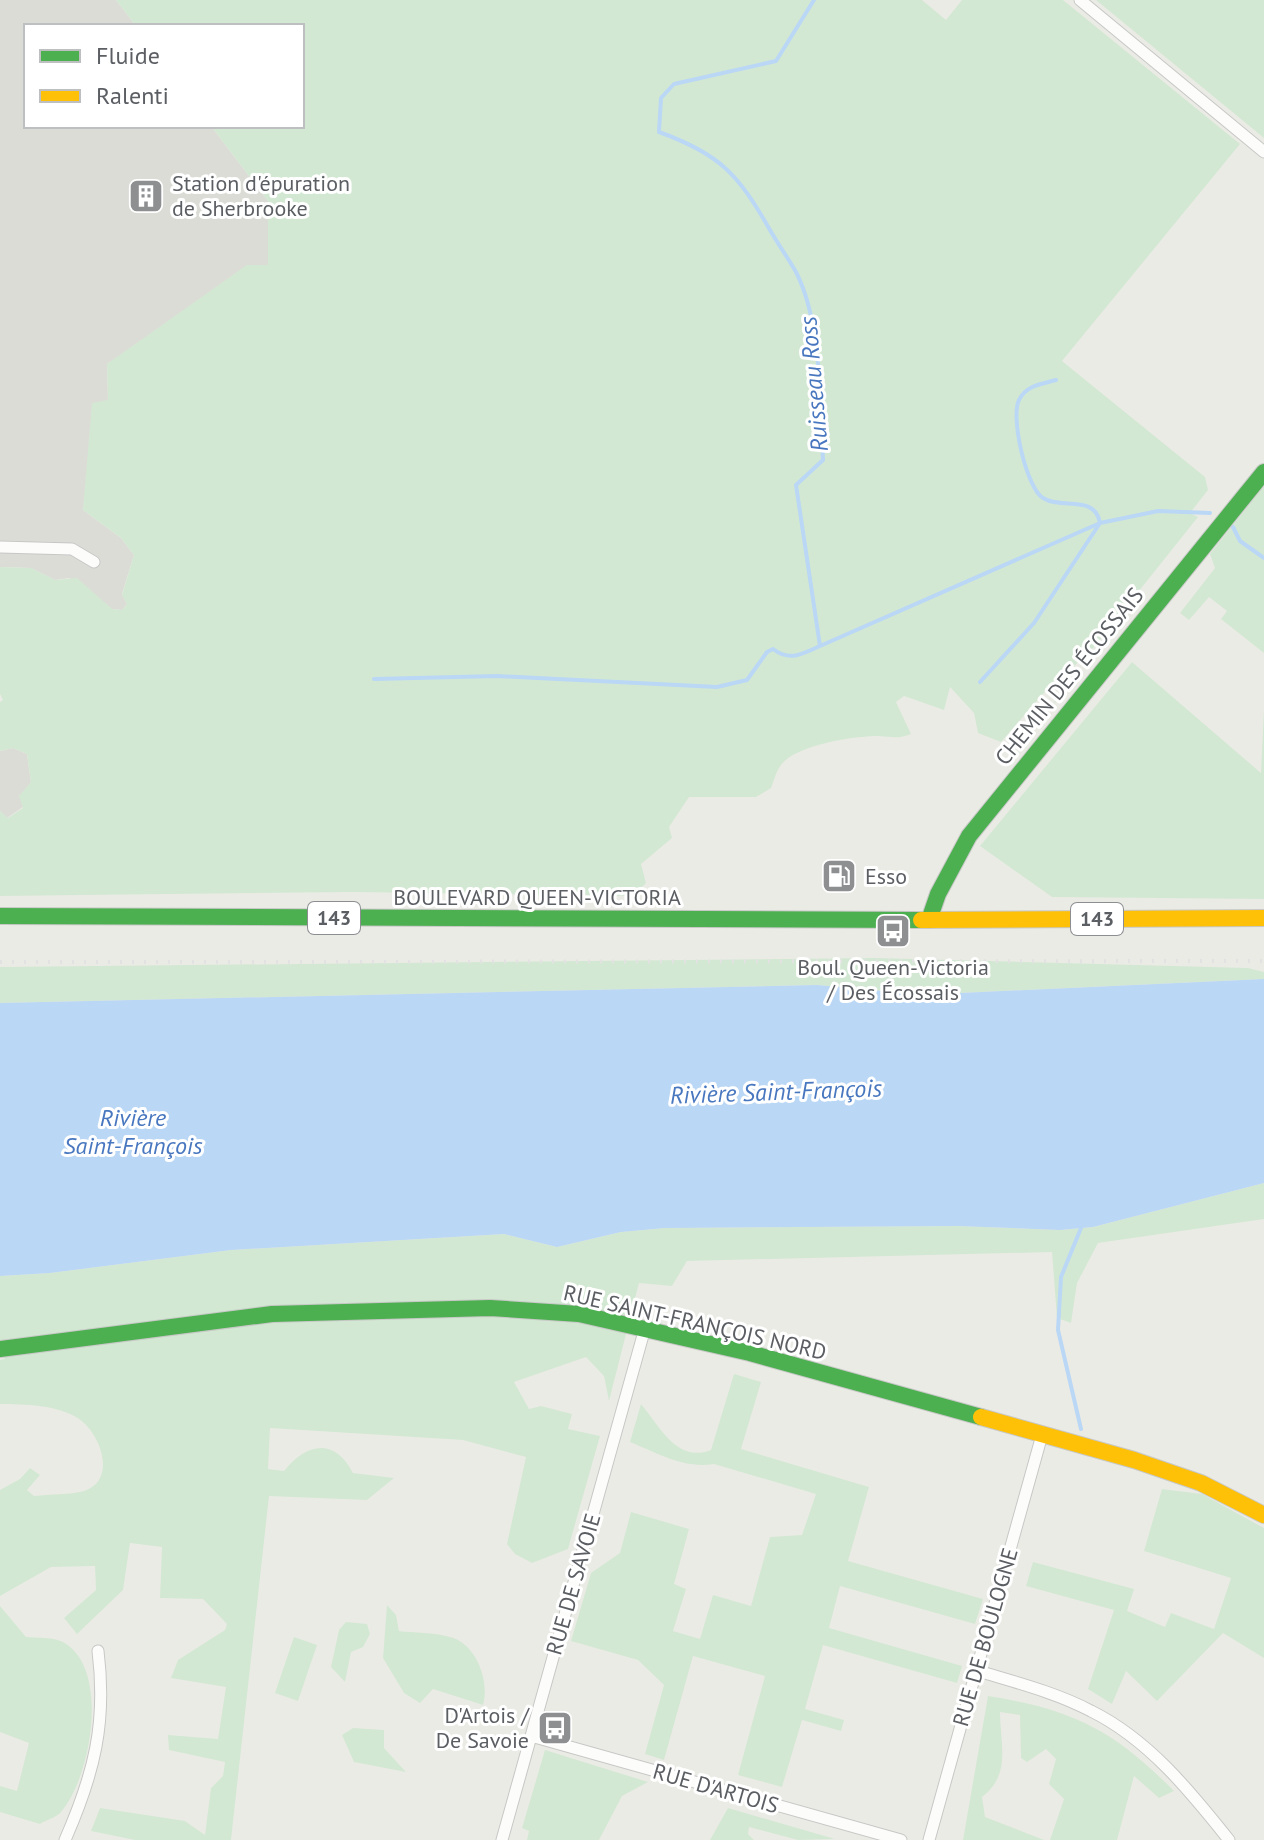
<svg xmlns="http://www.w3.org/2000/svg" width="1264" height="1840" viewBox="0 0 1264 1840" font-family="'PT Sans',sans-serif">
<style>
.industrial{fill:#dcdcd7}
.green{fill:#d3e8d3}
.water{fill:#bad7f5}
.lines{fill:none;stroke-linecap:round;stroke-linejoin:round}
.stream{stroke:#bad7f5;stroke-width:4}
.street-casing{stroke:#c7c8c6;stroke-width:13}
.fast-casing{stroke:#c8c8c7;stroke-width:18}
.slow-casing{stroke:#c8c8c7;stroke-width:18}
.street{stroke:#fcfcfb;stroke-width:11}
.fast{stroke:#4caf50;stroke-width:16}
.slow{stroke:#ffc107;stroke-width:16}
.rail{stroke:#e2e2e2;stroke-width:4;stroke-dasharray:2 10;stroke-linecap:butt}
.labels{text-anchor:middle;stroke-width:6;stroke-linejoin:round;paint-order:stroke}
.shield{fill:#fff;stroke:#8c8e92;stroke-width:2}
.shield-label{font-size:20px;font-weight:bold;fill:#5b5e63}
.poi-label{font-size:22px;fill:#5b5e63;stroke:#fff;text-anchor:start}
.street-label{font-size:22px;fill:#5b5e63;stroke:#fff}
.water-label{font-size:24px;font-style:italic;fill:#4877bf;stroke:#fff}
</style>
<rect width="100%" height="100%" fill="#ebebe6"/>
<path class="industrial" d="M 0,0 L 116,0 L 136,26 L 26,26 L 26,126 L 211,126 L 268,201 L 268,265 L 107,364 L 108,400 L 83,510 L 121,538 L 134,555 L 122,594 L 127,604 L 122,610 L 112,609 L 69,578 L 55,580 L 31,568 L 0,567 Z
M 13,748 L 27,754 L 31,782 L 23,807 L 7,818 L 0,811 L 0,751 Z"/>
<path class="green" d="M 116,0 L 922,0 L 946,20 L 962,0 L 1063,0 L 1240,144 L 1062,361 L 1205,477 L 1208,490 L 1190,513 L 1198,517 L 1095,646 L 1068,672 C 1067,688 1066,694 1053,704 L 1061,692 L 1059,685 L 1049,687 L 1001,742 L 978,733 L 974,713 L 950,687 L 944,710 L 904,696 L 896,702 L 911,734 C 897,740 890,736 875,736 C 850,737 796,745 781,765 C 776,771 774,781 771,788 L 756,797 L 689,797 L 669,827 L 672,838 L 641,864 L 646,883 L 633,896 L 352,892 L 0,896 L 0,811 L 8,818 L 23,808 L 19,796 L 31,782 L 27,754 L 13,748 L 0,751 L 0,702 L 3,700 L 0,694 L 0,567 L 31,568 L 55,580 L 77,578 L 112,609 L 122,610 L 127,604 L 122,595 L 134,555 L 121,538 L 83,510 L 92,403 L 108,400 L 107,364 L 247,265 L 268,265 L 268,201 L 211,126 L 302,126 L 302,26 L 136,26 Z
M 1096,0 L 1264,0 L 1264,138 Z
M 1264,486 L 1264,653 L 1221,619 L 1227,611 L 1209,597 L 1189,620 L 1180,613 L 1215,568 L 1210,554 Z
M 1132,662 L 1261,773 L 1264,709 L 1264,899 L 1052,897 L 980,846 Z
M 876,958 L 1248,968 L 1264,972 L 1264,979 L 960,993 L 895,992 L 817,985 L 0,1003 L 0,967 Z
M 1264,1183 L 1264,1219 L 1098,1243 L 1077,1283 L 1071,1323 L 1057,1318 L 1052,1252 L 687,1261 L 672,1286 L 639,1283 L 609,1401 L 604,1376 L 586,1357 L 514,1382 L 529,1409 L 541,1406 L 572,1414 L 568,1429 L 600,1436 L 568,1549 L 532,1563 L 515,1554 L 507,1544 L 526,1457 L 463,1440 L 270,1428 L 268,1469 L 284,1471 C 307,1442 335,1438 353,1473 L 394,1478 L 367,1500 L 269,1496 L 231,1840 L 135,1840 L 91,1831 L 100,1808 L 185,1821 L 205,1835 L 211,1788 L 223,1776 L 225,1762 L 169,1750 L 168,1735 L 218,1739 L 226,1687 L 171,1678 L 178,1660 L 225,1630 L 227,1624 L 203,1599 L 160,1598 L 162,1547 L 130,1543 L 123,1590 L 77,1634 L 64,1618 L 96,1590 L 95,1566 L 51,1567 L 0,1596 L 0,1490 L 20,1479 L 30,1468 L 40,1475 L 27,1490 L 34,1496 C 50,1494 69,1495 84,1491 C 118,1480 100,1433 79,1419 C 59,1405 23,1404 0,1404 L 0,1360 L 5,1359 L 0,1342 L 0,1276 L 50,1273 L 231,1250 L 504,1234 L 557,1247 L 621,1232 L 664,1228 L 958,1226 L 1060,1230 L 1093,1227 Z
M 734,1374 L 761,1382 L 741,1449 L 869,1487 L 848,1561 L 983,1599 L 975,1624 L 840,1586 L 829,1628 L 962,1666 L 957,1683 L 823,1645 L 805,1709 L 844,1720 L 841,1731 L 802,1720 L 782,1787 L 738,1775 L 765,1676 L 693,1656 L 664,1760 L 645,1754 L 664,1685 L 638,1660 L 571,1641 L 591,1573 L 620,1553 L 631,1512 L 689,1529 L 674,1584 L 686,1589 L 673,1631 L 700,1639 L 713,1595 L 751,1606 L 770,1537 L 802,1535 L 816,1494 L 714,1464 C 684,1469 657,1453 630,1442 L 641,1404 C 661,1428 677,1463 711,1450 Z
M 1162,1489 L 1202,1494 L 1264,1528 L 1264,1658 L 1223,1633 L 1157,1701 L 1126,1671 L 1112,1704 L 1088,1689 L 1114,1610 L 1026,1586 L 1033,1562 L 1134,1589 L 1127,1611 L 1165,1627 L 1171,1613 L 1214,1629 L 1231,1578 L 1144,1551 Z
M 387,1605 L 396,1615 L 399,1631 C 415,1633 434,1632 450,1637 C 476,1643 490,1681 483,1705 L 433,1689 L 420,1703 L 404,1693 L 383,1658 Z
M 0,1606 L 26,1637 C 37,1638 54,1637 63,1642 C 111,1668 91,1778 61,1812 C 57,1817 46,1820 40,1824 L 0,1812 L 0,1786 L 17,1791 L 29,1743 L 0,1732 Z
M 346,1622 L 367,1624 L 370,1634 L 363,1647 L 351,1652 L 345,1682 L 331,1667 L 339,1630 Z
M 294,1637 L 317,1645 L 298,1701 L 275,1693 Z
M 988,1696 C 1072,1709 1114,1730 1174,1791 L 1159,1798 L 1134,1776 L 1117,1840 L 1050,1840 L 1064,1799 L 1049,1784 L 1056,1759 L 1046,1749 L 1027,1762 L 1021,1758 L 1020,1715 L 1000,1712 C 1000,1744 1012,1774 982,1797 L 985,1817 L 1044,1840 L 963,1840 Z
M 353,1728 L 384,1730 L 384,1748 L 406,1772 L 354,1762 L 342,1735 Z
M 545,1750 L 648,1782 L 622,1796 L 599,1840 L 527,1840 L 529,1831 L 522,1828 Z
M 728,1808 L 835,1839 L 798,1840 L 749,1827 L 748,1834 L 754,1840 L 710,1840 Z"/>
<path class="water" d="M 1264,979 L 1264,1183 L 1093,1227 L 1060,1230 L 958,1226 L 665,1228 L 621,1232 L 557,1247 L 504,1234 L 231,1250 L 50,1273 L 0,1276 L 0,1003 L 817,985 L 895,992 L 960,993 Z"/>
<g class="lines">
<path class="stream" d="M 814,0 L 776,61 L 674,84 L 661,98 L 659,132 C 720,154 738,174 770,230 C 778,244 788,258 796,272 C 822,323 820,403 823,460 L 796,485 L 820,646 L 1100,523 L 1158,511 L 1210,513
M 1233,527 L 1240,541 L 1264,558
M 374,679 L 497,676 L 717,687 L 747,680 L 767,652 L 773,649 C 790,662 802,654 820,646
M 980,682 L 1034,623 L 1100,523 C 1095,494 1062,510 1043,498 C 1027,489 1010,418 1019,400 C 1026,385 1042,384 1056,380
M 1081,1228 L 1061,1277 L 1058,1330 L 1081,1429"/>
<g class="street-casing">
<path id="street" d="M 1080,0 L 1264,152
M 0,547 L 72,549 L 94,562
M 975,1670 C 1014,1682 1055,1692 1091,1711 C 1148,1739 1190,1791 1229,1840
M 531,1736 L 901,1840
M 65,1840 C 94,1774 107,1723 98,1651
M 502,1840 L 645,1328
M 929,1840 L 1042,1435"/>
</g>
<g class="fast-casing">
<path id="fast" d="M 0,916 L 921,920
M 929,920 L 938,894 L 969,836 L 1264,472
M 0,1349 L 272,1314 L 490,1308 L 579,1314 L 750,1353 L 981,1417"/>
</g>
<g class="slow-casing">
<path id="slow" d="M 921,920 L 1264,918
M 981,1417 L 1134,1460 L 1201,1483 L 1264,1515"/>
</g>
<use href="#street" class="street"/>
<use href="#fast" class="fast"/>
<use href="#slow" class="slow"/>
<path class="rail" d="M 0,962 L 1264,961"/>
</g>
<defs>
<g id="building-square" transform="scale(1.8)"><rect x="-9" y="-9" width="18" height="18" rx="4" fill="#8d8f91" stroke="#fff"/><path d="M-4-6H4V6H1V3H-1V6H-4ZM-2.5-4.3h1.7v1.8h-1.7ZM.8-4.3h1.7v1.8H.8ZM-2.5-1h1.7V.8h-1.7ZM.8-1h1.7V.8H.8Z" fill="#fff"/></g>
<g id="fuel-square" transform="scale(1.8)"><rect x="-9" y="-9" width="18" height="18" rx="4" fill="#8d8f91" stroke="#fff"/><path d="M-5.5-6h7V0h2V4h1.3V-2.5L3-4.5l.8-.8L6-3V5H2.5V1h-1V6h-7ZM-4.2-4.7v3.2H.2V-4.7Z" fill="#fff"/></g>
<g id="bus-square" transform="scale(1.8)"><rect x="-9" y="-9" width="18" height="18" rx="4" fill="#8d8f91" stroke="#fff"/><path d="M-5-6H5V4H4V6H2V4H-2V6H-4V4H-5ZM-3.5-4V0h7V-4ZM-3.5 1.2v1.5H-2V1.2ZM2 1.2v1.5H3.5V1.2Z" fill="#fff"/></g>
</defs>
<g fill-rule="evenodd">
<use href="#building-square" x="146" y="196"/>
<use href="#fuel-square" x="839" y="876"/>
<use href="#bus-square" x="893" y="931"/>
<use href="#bus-square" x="555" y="1728"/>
</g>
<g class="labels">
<g class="shield">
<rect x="308" y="902" width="52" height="32" rx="6"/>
<rect x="1071" y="903" width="52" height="32" rx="6"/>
</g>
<g class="shield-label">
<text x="334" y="925">143</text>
<text x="1097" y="926">143</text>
</g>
<g class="poi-label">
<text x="172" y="191">Station d'épuration<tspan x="172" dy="25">de Sherbrooke</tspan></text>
<text x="865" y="884">Esso</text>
<text x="893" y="975" text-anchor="middle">Boul. Queen-Victoria<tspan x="893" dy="25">/ Des Écossais</tspan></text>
<text x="529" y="1723" text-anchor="end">D'Artois /<tspan x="529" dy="25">De Savoie</tspan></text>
</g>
<g class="street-label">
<text transform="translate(1069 676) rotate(-51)" y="8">CHEMIN DES ÉCOSSAIS</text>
<text x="537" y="905">BOULEVARD QUEEN-VICTORIA</text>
<text transform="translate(695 1322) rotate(13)" y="8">RUE SAINT-FRANÇOIS NORD</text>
<text transform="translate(573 1584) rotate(-74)" y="8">RUE DE SAVOIE</text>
<text transform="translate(985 1637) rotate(-74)" y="8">RUE DE BOULOGNE</text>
<text transform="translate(716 1788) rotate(16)" y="8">RUE D'ARTOIS</text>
</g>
<g class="water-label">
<text transform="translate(814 384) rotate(-95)" y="8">Ruisseau Ross</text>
<text transform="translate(776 1092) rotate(-2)" y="8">Rivière Saint-François</text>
<text x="133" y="1126">Rivière<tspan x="133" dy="28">Saint-François</tspan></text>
</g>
</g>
<rect x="24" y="24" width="280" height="104" fill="#ffffff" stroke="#bdbfc1" stroke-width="2"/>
<rect x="40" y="50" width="40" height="12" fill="#4caf50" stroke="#bdbfc1" stroke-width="2"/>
<text x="96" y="64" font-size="24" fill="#5b5e63">Fluide</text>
<rect x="40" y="90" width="40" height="12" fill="#ffc107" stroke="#bdbfc1" stroke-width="2"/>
<text x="96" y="104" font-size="24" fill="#5b5e63">Ralenti</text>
</svg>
